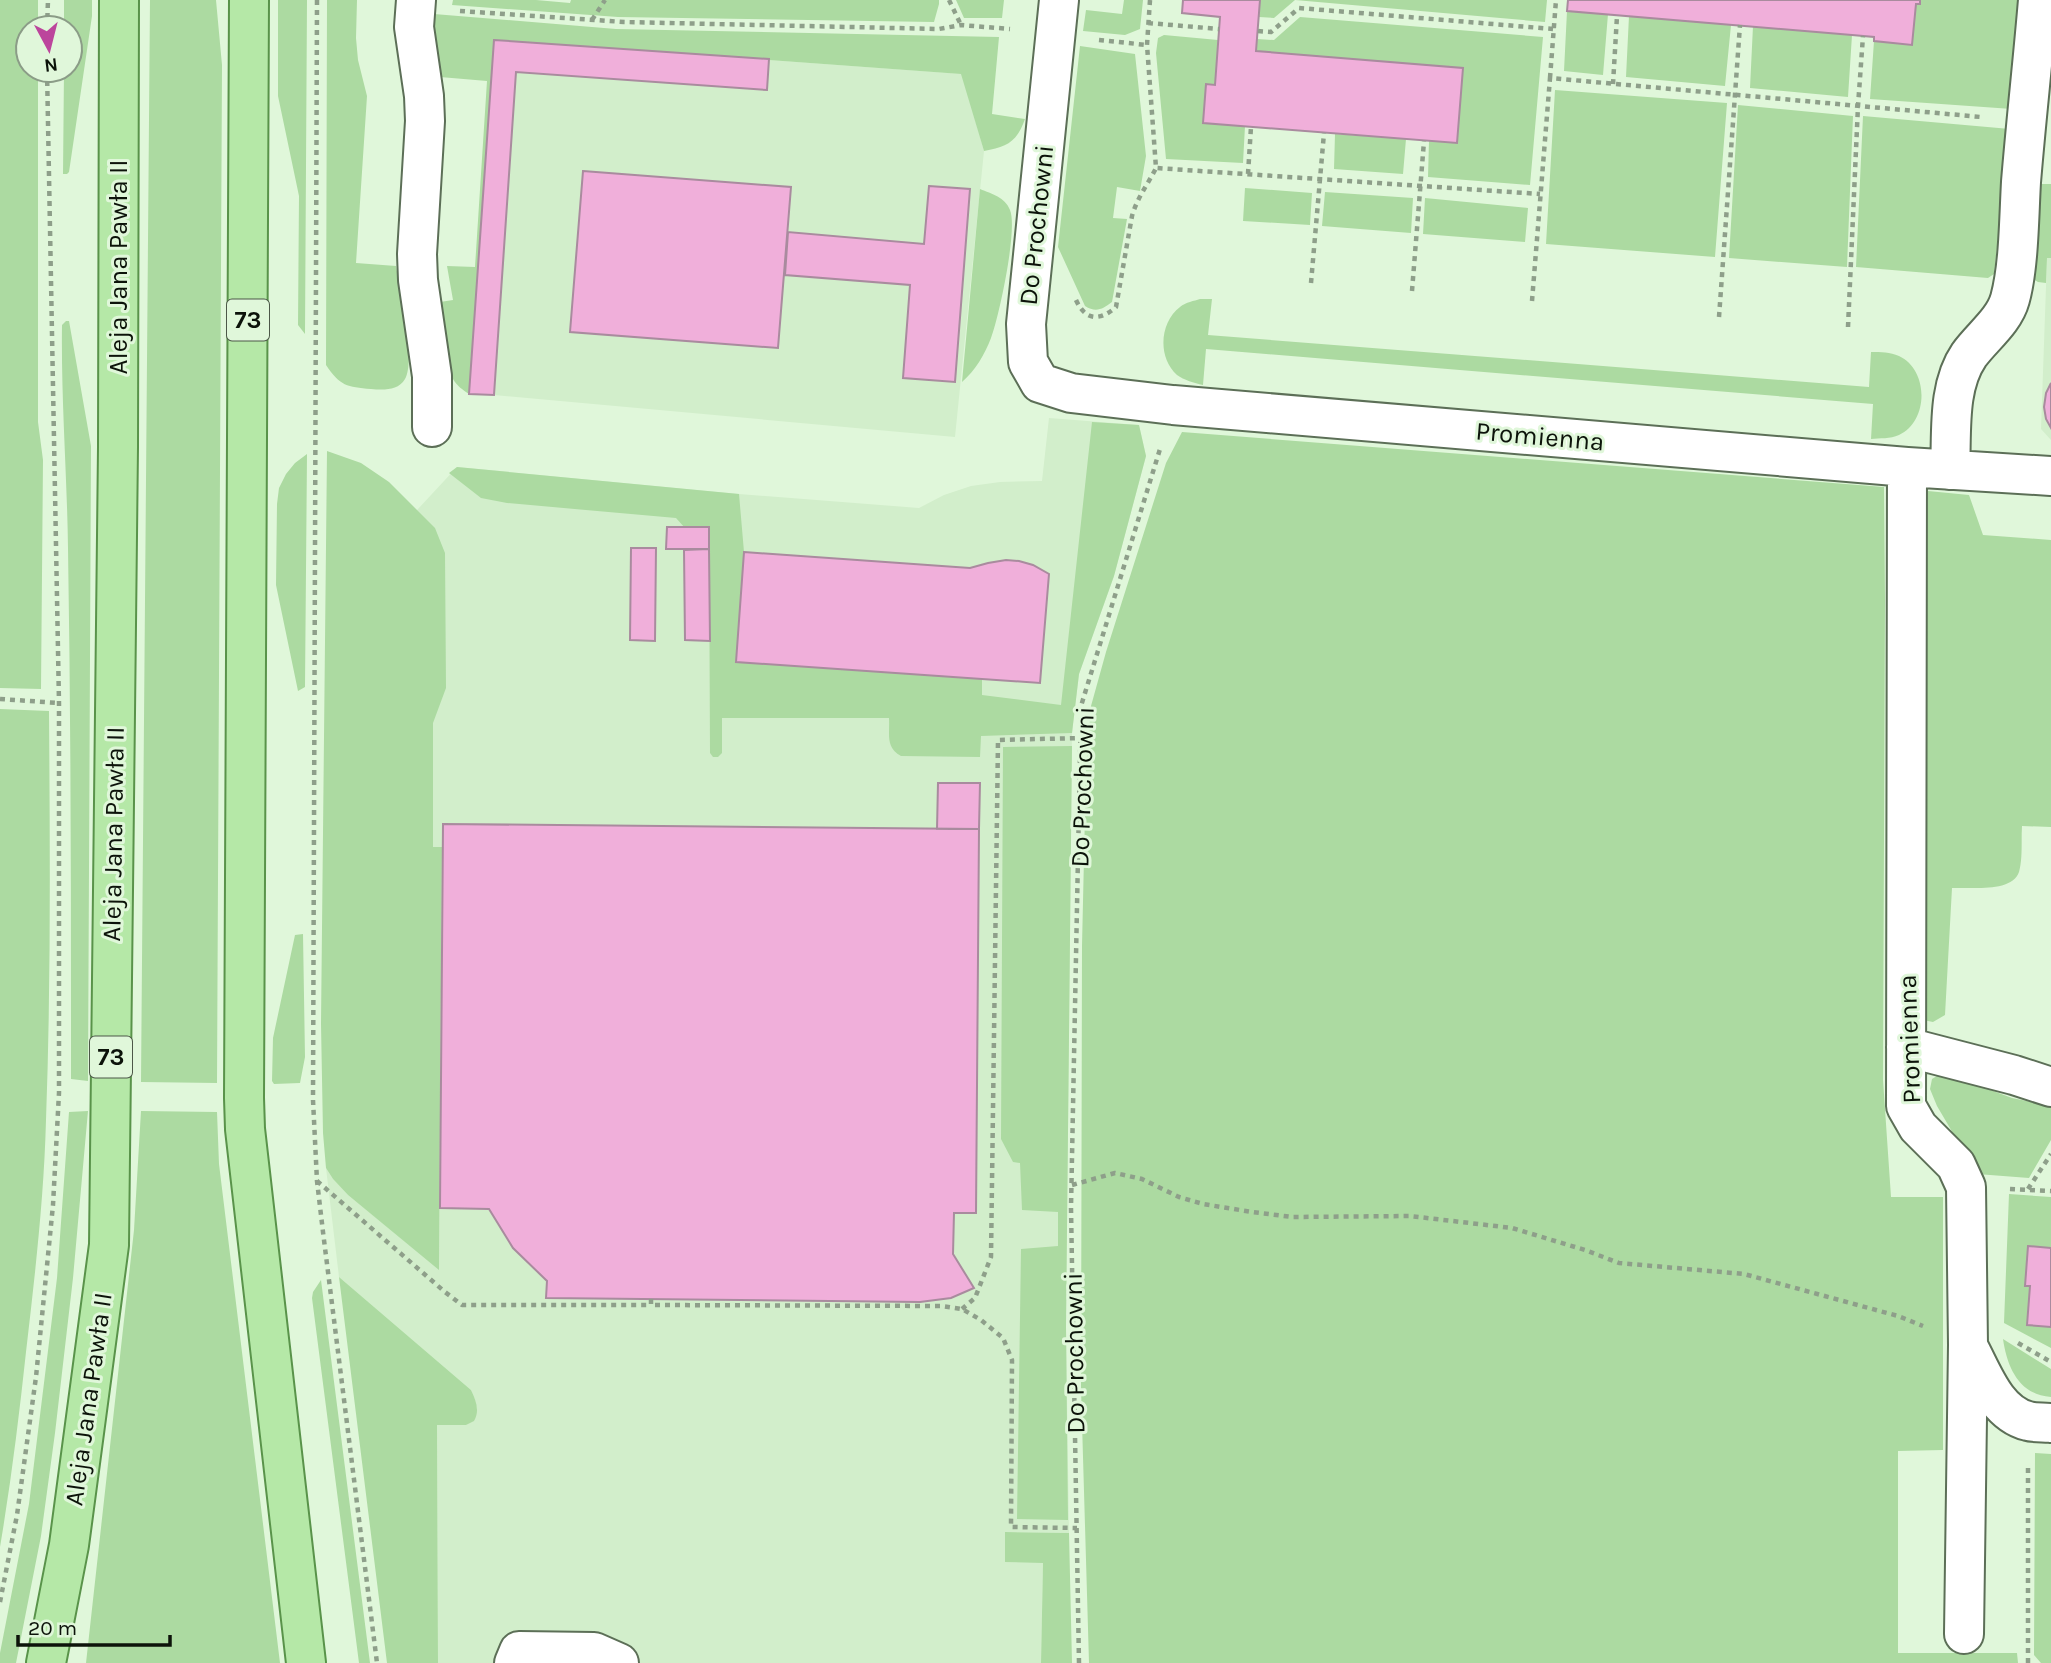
<svg xmlns="http://www.w3.org/2000/svg" width="2051" height="1663" viewBox="0 0 2051 1663" font-family="Karla,sans-serif">
<style>
.built{fill:#d2eecb}
.green{fill:#acdaa1}
.building{fill:#f0afda;stroke:#a98b9e;stroke-width:2}
.lines{fill:none;stroke-linecap:round;stroke-linejoin:round}
.minor-casing{stroke:#5c6f57;stroke-width:42}
.major-casing{stroke:#59934a;stroke-width:42}
.path{stroke:#8e9f8a;stroke-width:4.5;stroke-dasharray:5 5;stroke-linecap:butt}
.minor{stroke:#fff;stroke-width:38}
.major{stroke:#b5e8a7;stroke-width:38}
.labels{text-anchor:middle;stroke-width:6;stroke-linejoin:round;paint-order:stroke}
.shield{fill:#e0f7da;stroke:#4c5748;stroke-width:2}
.shield-label{font-size:24px;font-weight:bold;fill:#0c130a}
.street-label{font-size:26px;fill:#0c130a;stroke:#e0f7da}
</style>
<rect width="100%" height="100%" fill="#e0f7da"/>
<path class="built" d="M 494,40 L 962,74 L 984,151 L 955,437 L 494,395 Z
M 2047,258 L 2051,258 L 2051,440 L 2041,429 Z
M 1049,418 L 1139,425 L 1146,456 L 1114,576 L 1079,674 L 1072,733 L 1066,1327 L 1069,1533 L 1006,1532 L 1043,1563 L 1041,1663 L 438,1663 L 437,1425 L 466,1425 L 477,1410 L 475,1400 L 471,1390 L 339,1277 L 326,1168 L 333,1179 L 348,1195 L 439,1269 L 442,847 L 433,847 L 433,574 L 395,537 L 418,509 L 457,467 L 739,494 L 919,508 L 944,495 L 971,486 L 1000,482 L 1042,481 Z"/>
<path class="green" d="M 0,0 L 38,0 L 38,28 L 28,28 L 28,70 L 38,70 L 38,422 L 43,460 L 41,689 L 0,688 Z
M 64,0 L 92,0 L 92,16 L 69,172 L 67,174 L 63,174 L 64,70 L 70,70 L 70,28 L 64,28 Z
M 150,0 L 216,0 L 222,65 L 217,1083 L 141,1082 Z
M 278,0 L 307,0 L 305,334 L 298,325 L 299,196 L 278,96 Z
M 327,0 L 357,0 L 356,38 L 358,60 L 367,96 L 356,263 L 396,266 C 400,290 416,360 405,379 C 398,391 383,390 371,389 C 347,387 340,386 326,365 Z
M 453,0 L 536,0 L 570,3 L 571,0 L 939,0 L 939,4 L 934,22 L 618,17 L 452,5 Z
M 956,0 L 1004,0 L 1002,18 L 964,18 Z
M 1124,0 L 1143,0 L 1140,29 L 1125,35 L 1083,31 L 1086,10 L 1122,14 Z
M 1260,0 L 1547,0 L 1545,22 L 1295,0 L 1274,18 L 1259,17 Z
M 1920,0 L 2022,0 L 2012,109 L 1870,99 L 1874,41 L 1912,45 L 1916,4 L 1920,4 Z
M 1567,11 L 1608,14 L 1603,75 L 1564,71 Z
M 434,14 L 616,29 L 999,37 L 992,114 L 1025,119 C 1017,142 1007,147 984,151 L 961,74 L 495,40 L 469,394 C 463,390 457,386 453,379 C 444,364 442,321 440,302 L 453,300 L 447,266 L 475,267 L 487,81 L 440,77 L 434,47 Z
M 1629,16 L 1731,25 L 1725,86 L 1626,77 Z
M 1300,17 L 1543,37 L 1530,185 L 1428,177 L 1429,141 L 1457,143 L 1463,68 L 1256,51 L 1257,39 L 1274,40 Z
M 1753,26 L 1852,35 L 1848,97 L 1750,88 Z
M 1164,35 L 1218,40 L 1215,85 L 1206,85 L 1203,122 L 1245,126 L 1243,163 L 1166,159 L 1156,53 L 1158,38 Z
M 1080,46 L 1135,54 L 1146,156 L 1140,191 L 1117,187 L 1113,218 L 1127,219 L 1112,302 C 1103,309 1096,313 1085,306 L 1058,247 Z
M 1555,90 L 1727,103 L 1715,257 L 1546,244 Z
M 1738,105 L 1853,116 L 1847,267 L 1729,258 Z
M 1863,116 L 2010,129 L 1994,274 L 1988,278 L 1856,267 Z
M 1335,134 L 1406,139 L 1403,174 L 1334,169 Z
M 2037,184 L 2051,184 L 2051,258 L 2047,258 L 2046,283 L 2038,282 L 2030,277 Z
M 1245,188 L 1312,193 L 1310,225 L 1243,221 Z
M 980,189 C 992,194 1005,197 1010,210 C 1018,229 999,317 991,338 C 985,354 975,371 962,382 Z
M 1325,192 L 1413,198 L 1411,233 L 1322,226 Z
M 1425,198 L 1528,208 L 1525,242 L 1423,234 Z
M 1200,299 L 1212,299 L 1208,335 L 1869,387 L 1871,352 C 1881,352 1890,352 1899,356 C 1929,370 1929,421 1899,435 C 1890,439 1880,438 1871,439 L 1873,404 L 1206,349 L 1203,385 C 1194,383 1184,380 1177,375 C 1157,357 1160,322 1180,307 C 1186,302 1194,301 1200,299 Z
M 66,321 L 69,321 L 91,446 L 88,1081 L 71,1079 C 71,902 71,725 68,548 C 67,473 61,399 62,325 Z
M 1092,422 L 1139,425 L 1146,456 L 1114,576 L 1079,674 L 1072,733 L 981,736 L 980,757 L 901,756 C 885,747 890,734 889,718 L 722,718 L 722,753 L 718,757 L 713,757 L 710,753 L 709,527 L 685,528 L 676,518 L 507,503 L 481,498 L 449,473 L 457,467 L 739,494 L 744,552 L 737,662 L 982,679 L 982,695 L 1061,705 Z
M 1182,432 L 1884,487 L 1885,600 L 1883,1080 L 1891,1197 L 1943,1197 L 1943,1450 L 1898,1451 L 1898,1653 L 2017,1653 L 2018,1663 L 1089,1663 L 1081,1388 L 1082,946 L 1086,768 L 1091,706 L 1106,652 L 1166,463 Z
M 327,451 L 361,463 L 389,482 L 435,528 L 445,553 L 446,688 L 433,723 L 433,847 L 442,847 L 439,1270 L 348,1195 L 333,1179 L 326,1168 L 323,1133 L 321,1024 Z
M 307,454 L 305,687 L 298,691 L 276,585 L 277,504 L 279,488 L 286,474 L 295,463 Z
M 1928,491 L 1969,495 L 1983,535 L 2051,540 L 2051,827 L 2022,826 C 2021,840 2023,858 2019,872 C 2012,893 1970,887 1952,888 L 1945,1015 L 1933,1022 L 1923,1020 Z
M 0,709 L 49,711 C 50,847 51,983 46,1120 C 44,1197 35,1275 26,1352 C 19,1417 11,1482 0,1547 Z
M 1072,746 L 1066,1327 L 1068,1520 L 1017,1519 L 1021,1249 L 1058,1246 L 1058,1212 L 1022,1210 L 1020,1163 L 1013,1162 L 1001,1139 L 1003,747 Z
M 303,934 L 305,1057 L 300,1083 L 274,1084 L 272,1081 L 273,1038 L 295,935 Z
M 1940,1074 L 1953,1076 L 2012,1098 L 2051,1106 L 2051,1140 L 2029,1178 L 1977,1174 L 1937,1106 L 1930,1089 L 1932,1079 Z
M 88,1111 L 73,1278 L 55,1433 L 41,1536 L 16,1663 L 0,1663 L 0,1653 L 29,1504 L 57,1278 L 69,1112 Z
M 141,1111 L 217,1112 L 219,1164 L 280,1663 L 86,1663 L 134,1230 Z
M 2009,1194 L 2051,1197 L 2051,1248 L 2028,1247 L 2025,1285 L 2030,1286 L 2027,1324 L 2051,1327 L 2051,1348 L 2004,1323 Z
M 339,1277 L 471,1390 C 476,1400 480,1411 474,1421 L 466,1425 L 437,1425 L 438,1663 L 387,1663 Z
M 321,1280 L 370,1663 L 359,1663 L 312,1298 L 313,1292 Z
M 2003,1339 L 2051,1369 L 2051,1397 C 2019,1395 2007,1367 2003,1339 Z
M 2035,1453 L 2051,1454 L 2051,1663 L 2041,1663 L 2034,1655 Z
M 1005,1532 L 1069,1533 L 1072,1663 L 1041,1663 L 1043,1563 L 1005,1562 Z"/>
<path class="building" d="M 1183,0 L 1260,0 L 1256,51 L 1463,68 L 1457,143 L 1203,123 L 1206,84 L 1215,85 L 1220,17 L 1182,13 Z
M 1568,0 L 1920,0 L 1920,4 L 1916,4 L 1912,45 L 1874,41 L 1874,37 L 1852,35 L 1567,11 Z
M 494,40 L 769,59 L 767,90 L 516,72 L 494,395 L 469,394 Z
M 583,171 L 791,187 L 778,348 L 570,332 Z
M 929,186 L 970,189 L 955,382 L 903,378 L 910,285 L 785,275 L 788,232 L 924,244 Z
M 2051,383 L 2051,428 L 2046,419 L 2044,407 L 2046,393 Z
M 667,527 L 709,527 L 709,549 L 666,549 Z
M 631,548 L 656,548 L 655,641 L 630,640 Z
M 709,549 L 710,641 L 685,640 L 684,550 Z
M 744,552 L 970,568 L 988,563 L 1006,560 L 1019,561 L 1033,565 L 1049,574 L 1040,683 L 736,662 Z
M 938,783 L 980,783 L 979,829 L 937,829 Z
M 443,824 L 979,829 L 976,1213 L 954,1213 L 953,1254 L 974,1288 L 951,1298 L 920,1302 L 546,1298 L 547,1281 L 513,1248 L 489,1209 L 440,1208 Z
M 2028,1246 L 2051,1248 L 2051,1327 L 2027,1325 L 2030,1286 L 2025,1286 Z"/>
<g class="lines">
<g class="minor-casing">
<path id="minor" d="M 416,0 L 414,27 L 424,96 L 425,121 L 417,254 L 418,280 L 432,376 L 432,427
M 1059,0 L 1026,324 L 1028,362 L 1040,383 L 1071,393 L 1173,405 L 1907,467 L 2051,476
M 1907,467 L 1906,1106 L 1918,1127 L 1956,1165 L 1966,1187 L 1968,1345 L 1964,1634
M 1950,470 C 1952,433 1947,387 1969,355 C 1982,337 2004,321 2010,299 C 2019,266 2019,217 2021,182 C 2026,121 2033,60 2038,0
M 1906,1047 L 2014,1075 L 2051,1087
M 1969,1348 C 1983,1374 1996,1413 2028,1421 C 2035,1423 2044,1422 2051,1423
M 514,1663 L 519,1651 L 594,1652 L 619,1663"/>
</g>
<g class="major-casing">
<path id="major" d="M 249,0 L 244,1098 L 245,1129 L 306,1663
M 46,1663 L 69,1545 L 109,1245 L 118,447 L 119,0"/>
</g>
<path class="path" d="M 317,0 L 313,1100 L 317,1181 L 323,1232 L 377,1663
M 949,0 L 961,25
M 1150,0 L 1147,45 L 1156,168 L 1540,194
M 460,11 L 624,22 L 939,29 L 961,25 L 1010,29
M 592,20 L 605,0
M 1148,23 L 1219,29
M 47,28 L 48,0
M 1258,31 L 1271,32 L 1299,8 L 1553,29
M 1099,40 L 1147,45
M 1550,78 L 1556,0
M 1613,84 L 1617,16
M 1248,174 L 1251,127
M 1311,283 L 1324,133
M 1412,291 L 1424,141
M 1076,300 C 1085,320 1099,322 1116,307 L 1132,216 C 1137,198 1148,184 1156,168
M 1532,301 L 1550,78 L 1981,117
M 1719,317 L 1740,25
M 1848,327 L 1858,106 L 1863,36
M 0,699 L 59,703
M 317,1181 L 445,1292 L 462,1305 L 651,1305
M 1072,1185 L 1115,1173 L 1142,1179 L 1179,1197 L 1203,1204 L 1252,1212 L 1292,1217 L 1410,1216 L 1512,1228 L 1585,1250 L 1619,1263 L 1744,1274 L 1898,1316 L 1923,1326
M 2010,1189 L 2051,1191
M 2028,1189 L 2051,1154
M 651,1299 L 651,1305 L 942,1306 L 962,1309 L 981,1320 L 1003,1338 L 1012,1360 L 1011,1527 L 1077,1528
M 962,1309 L 975,1298 L 991,1257 L 998,740 L 1081,738
M 2018,1343 L 2051,1362
M 2028,1468 L 2028,1663
M 0,1602 L 17,1515 L 36,1377 L 53,1205 L 59,1093 L 59,703 L 47,70
M 1079,1663 L 1071,1208 L 1081,706 L 1160,449"/>
<use href="#minor" class="minor"/>
<use href="#major" class="major"/>
</g>
<g class="labels">
<g class="shield">
<rect x="227" y="299.5" width="42" height="41" rx="5"/>
<rect x="90" y="1036.5" width="42" height="41" rx="5"/>
</g>
<g class="shield-label">
<text x="248" y="328">73</text>
<text x="111" y="1065">73</text>
</g>
<g class="street-label">
<text transform="translate(1036 225) rotate(-84)" y="9">Do Prochowni</text>
<text transform="translate(118 267) rotate(-90)" y="9">Aleja Jana Pawła II</text>
<text transform="translate(1540 436) rotate(5)" y="9">Promienna</text>
<text transform="translate(1082 787) rotate(-88)" y="9">Do Prochowni</text>
<text transform="translate(113 834) rotate(-89)" y="9">Aleja Jana Pawła II</text>
<text transform="translate(1909 1039) rotate(-92)" y="9">Promienna</text>
<text transform="translate(1074 1353) rotate(-91)" y="9">Do Prochowni</text>
<text transform="translate(88 1399) rotate(-82)" y="9">Aleja Jana Pawła II</text>
</g>
</g>
<g transform="translate(49 49) rotate(173)"><circle r="33" fill="#e0f7da" stroke="#8b9c87" stroke-width="2"/>
<path d="M0-5L12 26L0 18L-12 26Z" fill="#bc459c"/>
<text y="-10" font-size="19" font-weight="bold" text-anchor="middle" fill="#0c130a">N</text>
</g>
<path d="M18 1635v10h152v-10" fill="none" stroke="#0c130a" stroke-width="3.5"/>
<text x="28" y="1635" font-size="21" fill="#0c130a" stroke="#e0f7da" stroke-width="5" paint-order="stroke">20 m</text>
</svg>
